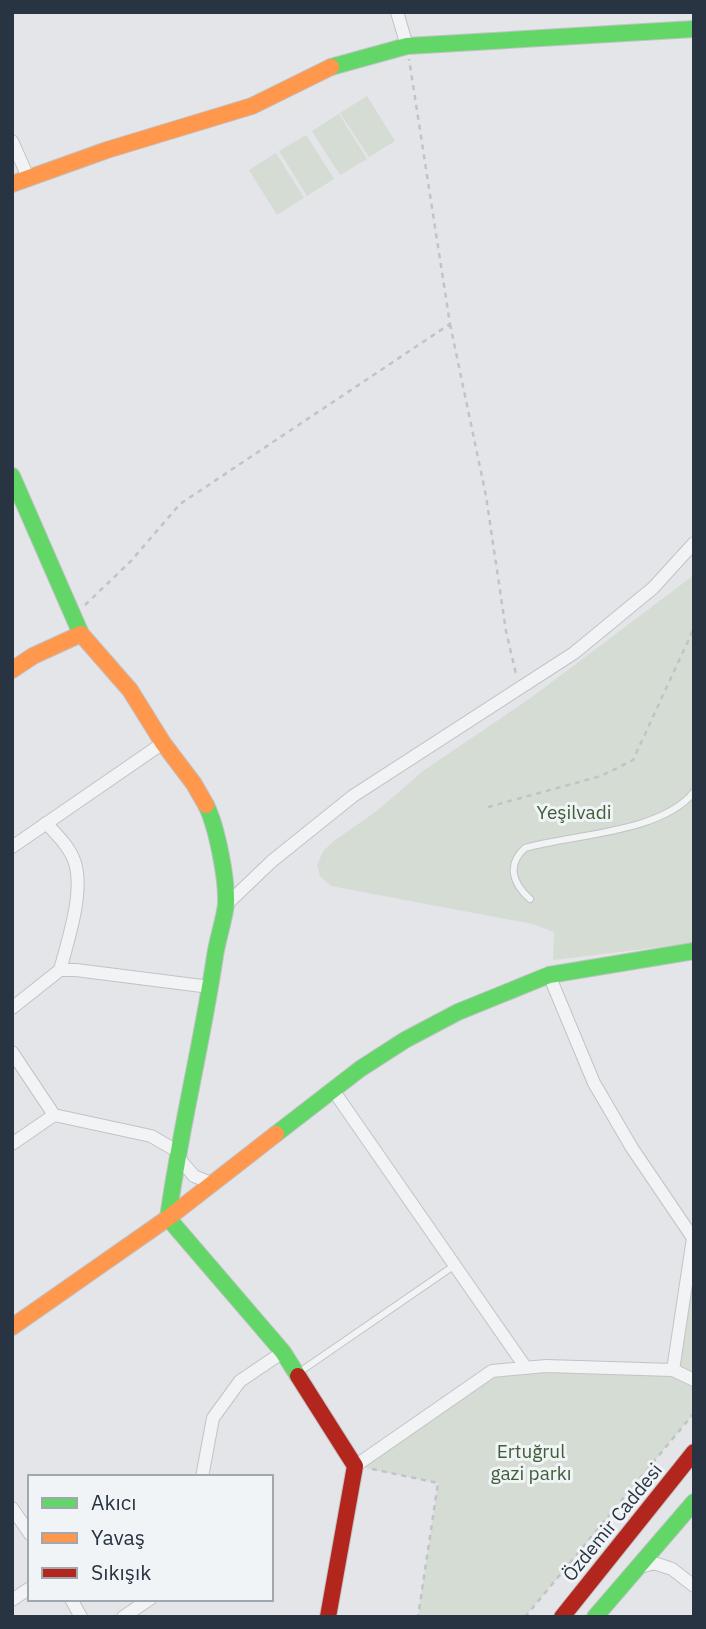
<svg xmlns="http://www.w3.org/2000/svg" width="706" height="1629" viewBox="0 0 706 1629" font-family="'IBM Plex Sans',sans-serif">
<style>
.green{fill:#d4dcd3}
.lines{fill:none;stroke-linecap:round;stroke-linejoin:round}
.lane-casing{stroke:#c1c3c6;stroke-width:8}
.street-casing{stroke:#c1c3c6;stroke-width:14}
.fast-casing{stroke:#c1c3c6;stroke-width:18}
.slow-casing{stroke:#c1c3c6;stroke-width:18}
.jam-casing{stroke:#c1c3c6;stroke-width:18}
.path{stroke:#c1c4c7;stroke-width:2.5;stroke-dasharray:5 5;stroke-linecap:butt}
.lane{stroke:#f2f3f5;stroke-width:6}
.street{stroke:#f2f3f5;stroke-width:12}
.fast{stroke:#63d668;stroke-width:16}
.slow{stroke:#ff974d;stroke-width:16}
.jam{stroke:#b3261e;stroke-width:16}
.labels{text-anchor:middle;stroke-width:6;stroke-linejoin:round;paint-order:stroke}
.park-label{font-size:19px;fill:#405e36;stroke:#f1f4f7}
.street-label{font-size:19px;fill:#293442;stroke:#f1f4f7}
</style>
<rect width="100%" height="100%" fill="#e3e5e8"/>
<path class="green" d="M 367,96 L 395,141 L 369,157 L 340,113 Z
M 339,114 L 367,159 L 340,175 L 312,131 Z
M 306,135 L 334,179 L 307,196 L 279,151 Z
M 276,153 L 304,198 L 277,215 L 249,170 Z
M 694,575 L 694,943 L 553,960 L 554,932 L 533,924 L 331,886 L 320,876 L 317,865 L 324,850 L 334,841 L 378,810 L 423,771 L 532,697 Z
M 694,1239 L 694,1413 L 525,1617 L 418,1617 L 438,1483 L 356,1466 L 492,1371 L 673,1369 Z"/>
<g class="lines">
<g class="lane-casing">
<path id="lane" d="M 530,899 C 513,884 506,865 525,848 C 574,834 661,833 694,792
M 298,1373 L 455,1265"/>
</g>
<g class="street-casing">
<path id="street" d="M 397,12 L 407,46
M 12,141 L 28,177
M 46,823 C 57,835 70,847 75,863 C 84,893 68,940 60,970
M 12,847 L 163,743
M 226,905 L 272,861 L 353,796 L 574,653 L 653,588 L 694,543
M 549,975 L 594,1083 L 632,1148 L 693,1238 L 673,1370
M 12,1008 L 60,970 L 76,970 L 210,987
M 12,1052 L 54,1115
M 333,1090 L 526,1368
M 12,1144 L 54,1115 L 151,1136 L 177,1151 L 182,1162 L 194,1176 L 211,1183
M 355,1466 L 492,1371 L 546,1366 L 673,1370 L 694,1380
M 202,1477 L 213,1418 L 240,1381 L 283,1352
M 12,1508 L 30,1534
M 637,1568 L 654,1563 L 672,1569 L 694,1586
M 71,1599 L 81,1617
M 12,1600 L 30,1588
M 123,1617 L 150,1599"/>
</g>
<g class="fast-casing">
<path id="fast" d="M 331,67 L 407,46 L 694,29
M 12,476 L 81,634
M 206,805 C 217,827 227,879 226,904 C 225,917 217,941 215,956 C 202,1044 180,1130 168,1218 L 283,1352 L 298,1376
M 276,1134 L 360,1069 L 405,1040 L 458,1012 L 549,975 L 694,951
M 595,1617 L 694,1502"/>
</g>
<g class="slow-casing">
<path id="slow" d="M 12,184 L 107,150 L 252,106 L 331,67
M 12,670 L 33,656 L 81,634 L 130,690 L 163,743 L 194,784 L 206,805
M 12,1327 L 168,1218 L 276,1134"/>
</g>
<g class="jam-casing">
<path id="jam" d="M 298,1376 L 355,1466 L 328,1617
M 562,1617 L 694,1452"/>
</g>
<path class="path" d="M 450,324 L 486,496 L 506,631 L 516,674
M 85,605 L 131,561 L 180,504 L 450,324 L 409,59
M 488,807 L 601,776 L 633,760 L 694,628
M 372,1469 L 438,1483 L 418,1617
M 525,1617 L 694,1413"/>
<use href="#lane" class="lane"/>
<use href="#street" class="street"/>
<use href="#fast" class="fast"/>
<use href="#slow" class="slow"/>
<use href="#jam" class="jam"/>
</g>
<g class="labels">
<g class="park-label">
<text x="574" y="819">Yeşilvadi</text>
<text x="531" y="1458">Ertuğrul<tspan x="531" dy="22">gazi parkı</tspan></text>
</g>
<g class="street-label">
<text transform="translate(612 1522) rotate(-51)" y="7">Özdemir Caddesi</text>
</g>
</g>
<rect width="706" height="1629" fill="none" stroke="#293442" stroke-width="28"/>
<rect x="28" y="1475" width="245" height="126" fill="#f1f4f7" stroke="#a1a7af" stroke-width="2"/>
<rect x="42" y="1498" width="35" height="10" fill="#63d668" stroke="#a1a7af" stroke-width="2"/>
<text x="91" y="1510" font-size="21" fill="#293442">Akıcı</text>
<rect x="42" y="1533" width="35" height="10" fill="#ff974d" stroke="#a1a7af" stroke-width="2"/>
<text x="91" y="1545" font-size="21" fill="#293442">Yavaş</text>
<rect x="42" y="1568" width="35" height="10" fill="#b3261e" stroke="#a1a7af" stroke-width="2"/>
<text x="91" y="1580" font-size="21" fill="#293442">Sıkışık</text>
</svg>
